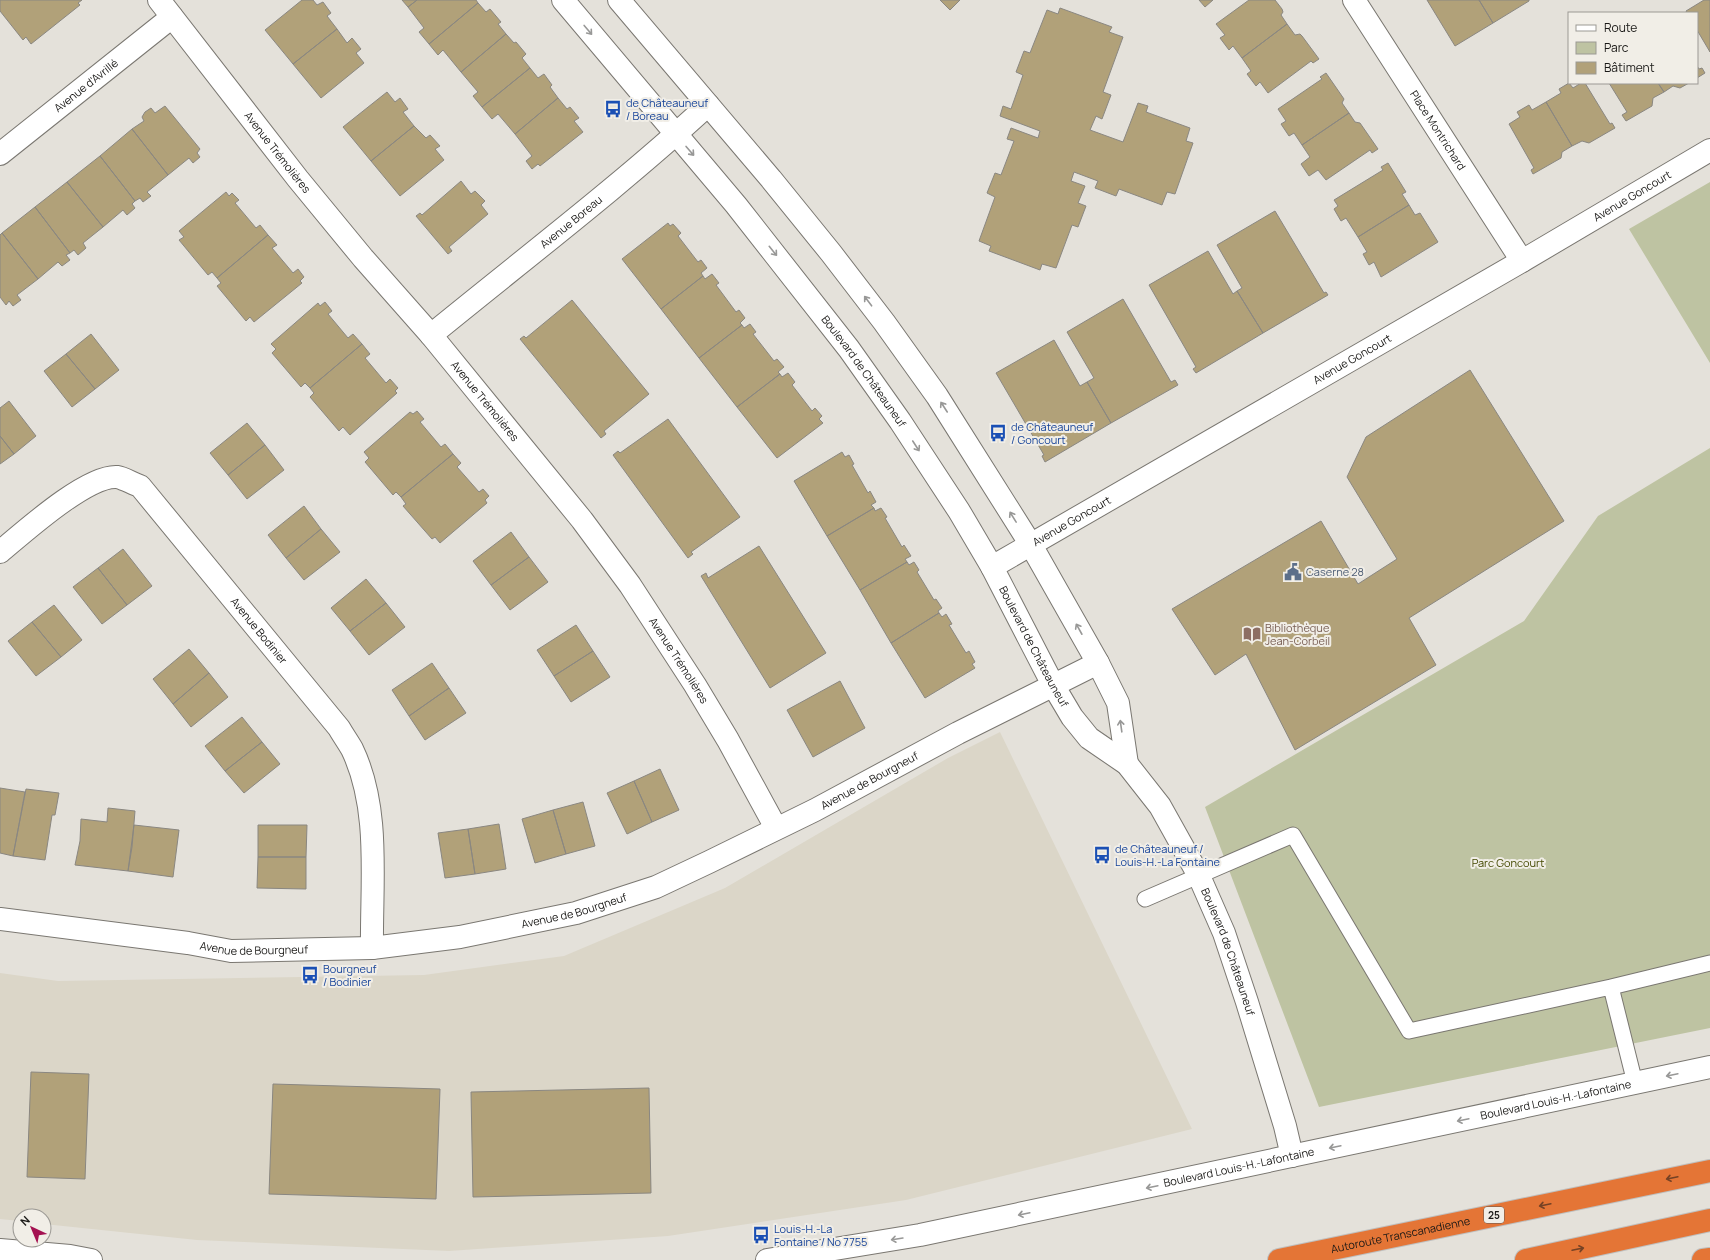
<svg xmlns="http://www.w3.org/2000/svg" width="1710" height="1260" viewBox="0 0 1710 1260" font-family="Manrope,sans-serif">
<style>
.built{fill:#dbd6c8}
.green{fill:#bec3a2}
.building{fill:#b1a179;stroke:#8a8781}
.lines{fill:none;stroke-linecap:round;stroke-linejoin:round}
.service-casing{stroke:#7a7771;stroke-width:17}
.minor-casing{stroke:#7a7771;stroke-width:24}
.tertiary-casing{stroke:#7a7771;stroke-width:24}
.secondary-casing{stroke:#7a7771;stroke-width:24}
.motorway-casing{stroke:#bfbfbe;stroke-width:24}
.service{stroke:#fff;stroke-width:15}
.minor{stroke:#fff;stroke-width:22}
.tertiary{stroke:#fff;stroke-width:22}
.secondary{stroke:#fff;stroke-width:22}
.motorway{stroke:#e47536;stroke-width:22}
.oneway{stroke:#989897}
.oneway2{stroke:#754225}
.labels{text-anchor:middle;stroke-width:4;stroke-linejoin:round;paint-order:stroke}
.shield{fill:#f1eee7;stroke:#5a5955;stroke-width:1}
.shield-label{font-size:10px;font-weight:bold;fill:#1a1917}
.street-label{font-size:11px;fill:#1a1917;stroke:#f1eee7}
.transit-label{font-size:11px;fill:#164399;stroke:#f1eee7;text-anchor:start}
.service-label{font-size:11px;fill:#4e5e75;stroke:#f1eee7;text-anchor:start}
.education-label{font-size:11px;fill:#785e54;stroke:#f1eee7;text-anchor:start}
.park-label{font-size:11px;fill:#444900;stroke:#f1eee7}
</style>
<rect width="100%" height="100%" fill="#e4e1da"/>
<path class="built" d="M 1000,732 L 1192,1129 L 906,1200 L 668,1236 L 449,1251 L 197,1240 L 44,1224 L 44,1216 L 20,1216 L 20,1221 L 0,1219 L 0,973 L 58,981 L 424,975 L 564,956 L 725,888 L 948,758 Z"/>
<path class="green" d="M 1710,182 L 1710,363 L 1629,229 Z
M 1710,448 L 1710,1028 L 1319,1107 L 1205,807 L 1524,621 L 1598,516 Z"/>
<path class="building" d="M 0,0 L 82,0 L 78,3 L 80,5 L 31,44 L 26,37 L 23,40 L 0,11 Z
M 302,0 L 313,0 L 317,5 L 323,2 L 331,13 L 327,16 L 337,29 L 293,64 L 265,30 Z
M 402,0 L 417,0 L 408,7 Z
M 417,0 L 476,0 L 478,3 L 429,44 L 419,32 L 424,28 L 408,7 Z
M 940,0 L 960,0 L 950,10 Z
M 1199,0 L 1213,0 L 1205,7 Z
M 1249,0 L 1275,0 L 1282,9 L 1283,12 L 1281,15 L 1287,24 L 1242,58 L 1233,46 L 1229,50 L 1220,38 L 1225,35 L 1216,24 Z
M 1427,0 L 1479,0 L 1493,23 L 1455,46 Z
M 1479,0 L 1529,0 L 1529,1 L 1493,23 Z
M 1704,0 L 1710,0 L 1710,52 L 1697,30 L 1697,13 L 1687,13 L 1686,11 Z
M 478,3 L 486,12 L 490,9 L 501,22 L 498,24 L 506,34 L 461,72 L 443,50 L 438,55 L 429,44 Z
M 1060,8 L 1112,27 L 1109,32 L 1123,37 L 1103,92 L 1111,95 L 1102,119 L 1096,116 L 1090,130 L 1123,142 L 1138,103 L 1148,106 L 1146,112 L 1190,128 L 1186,141 L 1193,143 L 1175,194 L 1167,192 L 1162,205 L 1119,189 L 1116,196 L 1095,188 L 1098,181 L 1074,172 L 1071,181 L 1085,186 L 1078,203 L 1086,206 L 1078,227 L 1072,225 L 1056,268 L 1042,264 L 1040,270 L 989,251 L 991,246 L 979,241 L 995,197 L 987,193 L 995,173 L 1001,175 L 1014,141 L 1007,139 L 1011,128 L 1038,138 L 1040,131 L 1000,116 L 1003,106 L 1011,109 L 1023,75 L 1016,72 L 1024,51 L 1030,53 L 1047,10 L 1058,14 Z
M 1287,24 L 1295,35 L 1300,34 L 1302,36 L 1319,59 L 1313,63 L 1311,61 L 1268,93 L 1260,82 L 1256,86 L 1247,74 L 1251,71 L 1242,58 Z
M 337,29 L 347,43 L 352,38 L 361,49 L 356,53 L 364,63 L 321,98 L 293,64 Z
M 506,34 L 514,43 L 516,42 L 526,54 L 522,58 L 530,68 L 482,107 L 473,96 L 478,92 L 461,72 Z
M 1697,66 L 1699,69 L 1702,68 L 1705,73 L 1697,78 Z
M 530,68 L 538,78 L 544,74 L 552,85 L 550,87 L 558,98 L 515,134 L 498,114 L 492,119 L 482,107 Z
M 1326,73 L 1344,99 L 1342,103 L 1349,113 L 1302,145 L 1294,133 L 1289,136 L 1281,124 L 1286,121 L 1278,109 L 1322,79 L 1320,77 Z
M 1569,83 L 1573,88 L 1581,83 L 1585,83 L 1610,124 L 1612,123 L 1615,128 L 1589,143 L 1582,141 L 1572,146 L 1546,102 L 1561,93 L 1559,89 Z
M 1609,83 L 1658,83 L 1664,92 L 1653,98 L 1652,106 L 1626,121 L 1622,115 L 1627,112 Z
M 1658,83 L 1689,83 L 1680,88 L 1673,86 L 1664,92 Z
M 387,92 L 395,102 L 400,98 L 408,109 L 403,112 L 414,126 L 371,161 L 343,127 Z
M 558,98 L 567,109 L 570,107 L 579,118 L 574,121 L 583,132 L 540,166 L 538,164 L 532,169 L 526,161 L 532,156 L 515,134 Z
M 1546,102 L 1572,146 L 1562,152 L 1561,158 L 1533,174 L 1531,170 L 1534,168 L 1509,124 L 1520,117 L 1517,112 L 1529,105 L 1532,110 Z
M 165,106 L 200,149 L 197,153 L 200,157 L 193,163 L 189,158 L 168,175 L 132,129 L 144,121 L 142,117 L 145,112 L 151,108 L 155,113 Z
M 1349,113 L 1355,122 L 1360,123 L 1378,149 L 1372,153 L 1370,150 L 1326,180 L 1318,170 L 1309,176 L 1301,164 L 1310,157 L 1302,145 Z
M 414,126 L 426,138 L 430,135 L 440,146 L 435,149 L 444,160 L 400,196 L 371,161 Z
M 132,129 L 168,175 L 147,192 L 151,196 L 143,202 L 140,198 L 135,201 L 100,156 Z
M 100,156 L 135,201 L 132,204 L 135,208 L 127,215 L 123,210 L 103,227 L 67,182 Z
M 1388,163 L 1406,192 L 1402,194 L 1409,205 L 1358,237 L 1346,218 L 1341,221 L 1334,209 L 1338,206 L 1334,200 L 1383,170 L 1381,167 Z
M 461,181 L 471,194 L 475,191 L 485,201 L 481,205 L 488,214 L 449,247 L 452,251 L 448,254 L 416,216 L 420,213 L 422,215 Z
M 67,182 L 103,227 L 83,243 L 86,248 L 78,255 L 74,250 L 70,253 L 35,207 Z
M 226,192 L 229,196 L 232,193 L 239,200 L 235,203 L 256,228 L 260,225 L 268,235 L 217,278 L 212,272 L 208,275 L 179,240 L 184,237 L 179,231 Z
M 1409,205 L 1415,215 L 1420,213 L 1438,242 L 1381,277 L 1374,262 L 1369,265 L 1363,254 L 1367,252 L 1358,237 Z
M 35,207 L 70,253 L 66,255 L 70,260 L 62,266 L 58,262 L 38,279 L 2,233 Z
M 1275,211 L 1324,293 L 1326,292 L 1328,295 L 1263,333 L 1237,291 L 1242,288 L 1217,245 Z
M 668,223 L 670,226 L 673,224 L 681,233 L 678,236 L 698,262 L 701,260 L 707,268 L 701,273 L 703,276 L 661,309 L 622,259 Z
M 2,233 L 38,279 L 17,295 L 21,300 L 13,306 L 9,301 L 6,305 L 0,297 L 0,235 Z
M 268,235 L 277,245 L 272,248 L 293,273 L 298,269 L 304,277 L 300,281 L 302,283 L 254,322 L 250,317 L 246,321 L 217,286 L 221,283 L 217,278 Z
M 1208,251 L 1233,294 L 1237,291 L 1263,333 L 1196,373 L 1193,369 L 1196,367 L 1149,285 Z
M 712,274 L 719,283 L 716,285 L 736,312 L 739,310 L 745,318 L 740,323 L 742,325 L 699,358 L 661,309 L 703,276 L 705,279 Z
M 1123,299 L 1171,382 L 1175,380 L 1178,385 L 1111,423 L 1087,382 L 1094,378 L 1067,332 Z
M 572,300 L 649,394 L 604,431 L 606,434 L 601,438 L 520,339 L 524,336 L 526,338 Z
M 325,302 L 332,311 L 328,314 L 348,338 L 353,334 L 362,344 L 310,388 L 305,383 L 301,387 L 272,353 L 276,349 L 271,344 L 318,303 L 320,306 Z
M 750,324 L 756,332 L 753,334 L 774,361 L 777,359 L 784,367 L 778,372 L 780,374 L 737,407 L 699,358 L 742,325 L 744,328 Z
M 91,334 L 119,370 L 95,389 L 66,354 Z
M 1054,340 L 1080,386 L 1087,382 L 1111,423 L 1045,462 L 1042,456 L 1044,455 L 996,373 Z
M 362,344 L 370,354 L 365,358 L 386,383 L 390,379 L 398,388 L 395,391 L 397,393 L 350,435 L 343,427 L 339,431 L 310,397 L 314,393 L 310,388 Z
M 66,354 L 95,389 L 72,407 L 44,371 Z
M 1470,370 L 1564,521 L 1409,618 L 1436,665 L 1295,750 L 1246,654 L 1215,675 L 1172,609 L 1321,521 L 1358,584 L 1397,559 L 1347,477 L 1366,437 Z
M 788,373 L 795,382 L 792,385 L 812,411 L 815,408 L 822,416 L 819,419 L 823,423 L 777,458 L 737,407 L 780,374 L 782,377 Z
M 9,401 L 36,436 L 14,454 L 0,436 L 0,408 Z
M 417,411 L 424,419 L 420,422 L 441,447 L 445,444 L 453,454 L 401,497 L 396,492 L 393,495 L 365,462 L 369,458 L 364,452 L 410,412 L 413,414 Z
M 668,419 L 740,517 L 691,552 L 693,554 L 688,558 L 613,455 L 618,451 L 620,453 Z
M 247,423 L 265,445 L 228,475 L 210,453 Z
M 0,436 L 14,454 L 0,464 Z
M 265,445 L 284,470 L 247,499 L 228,475 Z
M 842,452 L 845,457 L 849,455 L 854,464 L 852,465 L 868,493 L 870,491 L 876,502 L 871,505 L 874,508 L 827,536 L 794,481 Z
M 453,454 L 461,463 L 457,467 L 479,492 L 483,489 L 489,496 L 485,500 L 487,503 L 440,543 L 435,537 L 432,539 L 403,506 L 406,504 L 401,497 Z
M 304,506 L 321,529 L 286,558 L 268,535 Z
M 874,508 L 875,511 L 881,508 L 887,517 L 885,518 L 902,547 L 904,545 L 911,556 L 905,559 L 907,562 L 860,590 L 827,536 Z
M 321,529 L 340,552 L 304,580 L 286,558 Z
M 511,532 L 529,557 L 491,585 L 473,561 Z
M 759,546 L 826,653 L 770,688 L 701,576 L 706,573 L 708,578 Z
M 123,549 L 152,586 L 127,605 L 98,568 Z
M 529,557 L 548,582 L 510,610 L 491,585 Z
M 907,562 L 909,565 L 914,562 L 919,570 L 917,572 L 934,600 L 936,599 L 942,608 L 938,611 L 939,613 L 891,643 L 860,590 Z
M 98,568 L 127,605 L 102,624 L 73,587 Z
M 366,579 L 386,603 L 350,631 L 331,608 Z
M 386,603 L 405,627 L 369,655 L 350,631 Z
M 54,605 L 82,640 L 61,657 L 32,622 Z
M 939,613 L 942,617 L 946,614 L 952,624 L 949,625 L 966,653 L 969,651 L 975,662 L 972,664 L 975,668 L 925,698 L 891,643 Z
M 32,622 L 61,657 L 36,676 L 8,641 Z
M 576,625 L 593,651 L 554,676 L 537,650 Z
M 189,649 L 209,673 L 173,704 L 153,679 Z
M 593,651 L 610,677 L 571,702 L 554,676 Z
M 432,663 L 449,688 L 409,716 L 392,690 Z
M 209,673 L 228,697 L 191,727 L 173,704 Z
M 840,681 L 865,728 L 813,757 L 787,710 Z
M 449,688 L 466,713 L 425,740 L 409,716 Z
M 242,717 L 262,742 L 225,771 L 205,746 Z
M 262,742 L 280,764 L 244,793 L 225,771 Z
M 660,769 L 679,810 L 652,822 L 634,781 Z
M 634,781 L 652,822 L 627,834 L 607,793 Z
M 0,788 L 25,792 L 13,856 L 0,853 Z
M 26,789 L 59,793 L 55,815 L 52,815 L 45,860 L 13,856 Z
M 583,802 L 595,846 L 566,854 L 553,810 Z
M 108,808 L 135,811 L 132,847 L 128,871 L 75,865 L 80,841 L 81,819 L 107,822 Z
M 553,810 L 566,854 L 535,863 L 522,819 Z
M 499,824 L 506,869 L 475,874 L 468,829 Z
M 134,825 L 179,830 L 173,877 L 128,871 Z
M 258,825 L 307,825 L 306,857 L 258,857 Z
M 468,829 L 475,874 L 445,878 L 438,833 Z
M 258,857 L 306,857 L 306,889 L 257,888 Z
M 31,1072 L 89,1074 L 85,1179 L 27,1177 Z
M 273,1084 L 440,1089 L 436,1199 L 269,1194 Z
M 649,1088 L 651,1193 L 473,1197 L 471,1092 Z"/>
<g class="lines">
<g class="service-casing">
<path id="service" d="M 1145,899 L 1293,835 L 1409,1031 L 1611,987 L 1710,963
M 1611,987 L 1635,1083"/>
</g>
<g class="minor-casing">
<g id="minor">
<path id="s1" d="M 159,0 L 298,179 L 363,258 L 431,335 L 582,520 L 630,585 L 695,685 L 728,740 L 776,828"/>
<path id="s2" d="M 1354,0 L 1522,261"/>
<path id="s3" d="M 0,154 L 172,17"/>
<path id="s4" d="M 431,335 C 524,259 620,186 708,105"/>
<path id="s5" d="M 0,552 C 24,532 87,475 117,477 C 124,478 133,484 140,486 L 339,728 C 343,735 348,742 352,749 C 381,809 371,883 372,948"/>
<path id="s6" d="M 992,567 L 1522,261 L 1710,150"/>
<path id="s7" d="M 0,919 L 188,943 L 231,951 L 372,948 L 460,937 L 576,913 L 656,887 L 709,862 L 815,810 L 958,733 L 1098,663"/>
</g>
</g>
<g class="tertiary-casing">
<g id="tertiary">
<path id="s8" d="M 563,0 L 736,205 L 849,349 L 900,421 L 959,511 L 992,567 L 1053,685 L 1072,717 L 1089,738 L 1127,764 L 1160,806 L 1199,876 L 1224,933 L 1247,1002 L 1285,1126 L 1292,1156"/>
<path d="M 619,0 L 771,179 L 831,253 L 884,322 L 937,396 L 1031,545 L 1098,663 L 1118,703 L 1127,764"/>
</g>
</g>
<g class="secondary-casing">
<g id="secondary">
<path d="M 0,1250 L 70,1256 L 91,1260"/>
<path id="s9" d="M 767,1260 L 920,1235 L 1710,1067"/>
</g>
</g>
<g class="motorway-casing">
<g id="motorway">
<path id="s10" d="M 1279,1260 L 1710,1171"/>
<path d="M 1526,1260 L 1710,1220"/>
<path d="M 1703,1260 L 1710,1259"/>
</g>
</g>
<use href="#service" class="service"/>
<use href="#minor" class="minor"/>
<use href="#tertiary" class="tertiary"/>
<use href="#secondary" class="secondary"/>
<use href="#motorway" class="motorway"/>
</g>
<defs><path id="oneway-shaft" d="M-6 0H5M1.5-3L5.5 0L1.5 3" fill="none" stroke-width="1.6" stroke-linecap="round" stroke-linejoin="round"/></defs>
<g class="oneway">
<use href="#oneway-shaft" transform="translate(588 30) rotate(50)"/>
<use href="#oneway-shaft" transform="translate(690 151) rotate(49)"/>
<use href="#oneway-shaft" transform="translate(773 251) rotate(51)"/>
<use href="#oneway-shaft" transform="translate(868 301) rotate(-127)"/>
<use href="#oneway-shaft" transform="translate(944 407) rotate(-123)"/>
<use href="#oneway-shaft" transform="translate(916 446) rotate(57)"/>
<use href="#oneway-shaft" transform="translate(1013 517) rotate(-122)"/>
<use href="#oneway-shaft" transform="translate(1079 629) rotate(-119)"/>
<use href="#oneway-shaft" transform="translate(1121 726) rotate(-98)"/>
<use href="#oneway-shaft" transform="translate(1672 1075) rotate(168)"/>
<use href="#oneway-shaft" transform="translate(1463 1120) rotate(168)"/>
<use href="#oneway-shaft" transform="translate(1335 1147) rotate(168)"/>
<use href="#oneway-shaft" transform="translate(1152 1187) rotate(168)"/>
<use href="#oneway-shaft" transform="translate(1024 1214) rotate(168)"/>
<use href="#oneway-shaft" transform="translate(897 1239) rotate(171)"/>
</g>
<g class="oneway2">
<use href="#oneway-shaft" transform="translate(1672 1178) rotate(168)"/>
<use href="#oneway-shaft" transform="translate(1545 1205) rotate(168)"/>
<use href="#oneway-shaft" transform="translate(1578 1249) rotate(-12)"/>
</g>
<defs>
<g id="bus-bare" transform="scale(1.38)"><path d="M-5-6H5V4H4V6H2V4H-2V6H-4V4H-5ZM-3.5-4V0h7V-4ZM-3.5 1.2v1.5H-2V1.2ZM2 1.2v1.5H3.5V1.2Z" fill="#1a4fb4" stroke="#f1eee7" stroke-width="2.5" paint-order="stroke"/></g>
<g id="civic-bare" transform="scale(1.38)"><path d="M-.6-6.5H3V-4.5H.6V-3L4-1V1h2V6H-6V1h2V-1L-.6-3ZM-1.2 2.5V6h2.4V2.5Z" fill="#5c6f8a" stroke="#f1eee7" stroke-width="2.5" paint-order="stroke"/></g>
<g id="library-bare" transform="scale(1.38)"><path d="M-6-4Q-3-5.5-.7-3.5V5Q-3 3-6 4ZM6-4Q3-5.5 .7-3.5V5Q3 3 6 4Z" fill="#8d6e63" stroke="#f1eee7" stroke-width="2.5" paint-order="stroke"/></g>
</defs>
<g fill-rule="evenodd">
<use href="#bus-bare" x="613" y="109"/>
<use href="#bus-bare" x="998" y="433"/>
<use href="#civic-bare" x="1293" y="572"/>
<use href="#library-bare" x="1252" y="634"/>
<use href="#bus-bare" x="1102" y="855"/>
<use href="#bus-bare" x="310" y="975"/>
<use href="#bus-bare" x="761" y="1235"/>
</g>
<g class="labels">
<rect class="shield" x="1484" y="1207" width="20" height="16" rx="3"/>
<g class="shield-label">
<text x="1494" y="1219">25</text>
</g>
<g class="street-label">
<text dy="4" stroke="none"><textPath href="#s3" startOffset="110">Avenue d'Avrillé</textPath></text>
<text dy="4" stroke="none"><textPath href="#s2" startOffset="155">Place Montrichard</textPath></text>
<text dy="4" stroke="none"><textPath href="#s1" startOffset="193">Avenue Trémolières</textPath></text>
<text dy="4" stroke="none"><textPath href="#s6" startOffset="740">Avenue Goncourt</textPath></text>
<text dy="4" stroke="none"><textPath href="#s4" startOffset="180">Avenue Boreau</textPath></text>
<text dy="4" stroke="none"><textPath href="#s6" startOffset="416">Avenue Goncourt</textPath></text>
<text dy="4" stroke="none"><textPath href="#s8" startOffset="478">Boulevard de Châteauneuf</textPath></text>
<text dy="4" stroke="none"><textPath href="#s1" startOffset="517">Avenue Trémolières</textPath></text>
<text dy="4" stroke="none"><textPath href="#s6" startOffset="92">Avenue Goncourt</textPath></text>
<text dy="4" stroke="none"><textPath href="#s5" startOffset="353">Avenue Bodinier</textPath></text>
<text dy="4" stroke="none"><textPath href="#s8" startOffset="802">Boulevard de Châteauneuf</textPath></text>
<text dy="4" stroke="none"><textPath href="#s1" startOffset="841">Avenue Trémolières</textPath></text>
<text dy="4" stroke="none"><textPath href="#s7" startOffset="904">Avenue de Bourgneuf</textPath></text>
<text dy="4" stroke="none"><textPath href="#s7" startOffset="580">Avenue de Bourgneuf</textPath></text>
<text dy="4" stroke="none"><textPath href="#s7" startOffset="256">Avenue de Bourgneuf</textPath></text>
<text dy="4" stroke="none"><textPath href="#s8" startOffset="1170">Boulevard de Châteauneuf</textPath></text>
<text dy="4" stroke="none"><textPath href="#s9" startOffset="805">Boulevard Louis-H.-Lafontaine</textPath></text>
<text dy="4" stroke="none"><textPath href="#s9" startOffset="481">Boulevard Louis-H.-Lafontaine</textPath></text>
<text dy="4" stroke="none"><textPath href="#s10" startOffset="124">Autoroute Transcanadienne</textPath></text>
</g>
<g class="transit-label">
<text x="626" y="107">de Châteauneuf<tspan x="626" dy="13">/ Boreau</tspan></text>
<text x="1011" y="431">de Châteauneuf<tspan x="1011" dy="13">/ Goncourt</tspan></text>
<text x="1115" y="853">de Châteauneuf /<tspan x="1115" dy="13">Louis-H.-La Fontaine</tspan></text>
<text x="323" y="973">Bourgneuf<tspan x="323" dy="13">/ Bodinier</tspan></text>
<text x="774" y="1233">Louis-H.-La<tspan x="774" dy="13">Fontaine / No 7755</tspan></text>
</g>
<g class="service-label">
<text x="1306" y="576">Caserne 28</text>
</g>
<g class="education-label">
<text x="1265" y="632">Bibliothèque<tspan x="1265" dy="13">Jean-Corbeil</tspan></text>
</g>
<g class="park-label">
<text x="1508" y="867">Parc Goncourt</text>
</g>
</g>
<rect x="1568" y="12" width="130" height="72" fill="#f1eee7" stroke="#9b9994"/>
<rect x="1576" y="25" width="20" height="6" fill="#ffffff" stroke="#9b9994"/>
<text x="1604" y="32" font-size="12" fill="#1a1917">Route</text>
<rect x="1576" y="42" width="20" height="12" fill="#bec3a2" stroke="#9b9994"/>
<text x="1604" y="52" font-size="12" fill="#1a1917">Parc</text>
<rect x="1576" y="62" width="20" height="12" fill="#b1a179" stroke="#9b9994"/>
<text x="1604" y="72" font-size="12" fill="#1a1917">Bâtiment</text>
<g transform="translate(32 1228) rotate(316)"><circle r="19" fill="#f1eee7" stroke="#9b9994"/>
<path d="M0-3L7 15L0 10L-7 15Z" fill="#a41151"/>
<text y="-6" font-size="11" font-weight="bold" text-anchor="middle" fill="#1a1917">N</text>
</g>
</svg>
